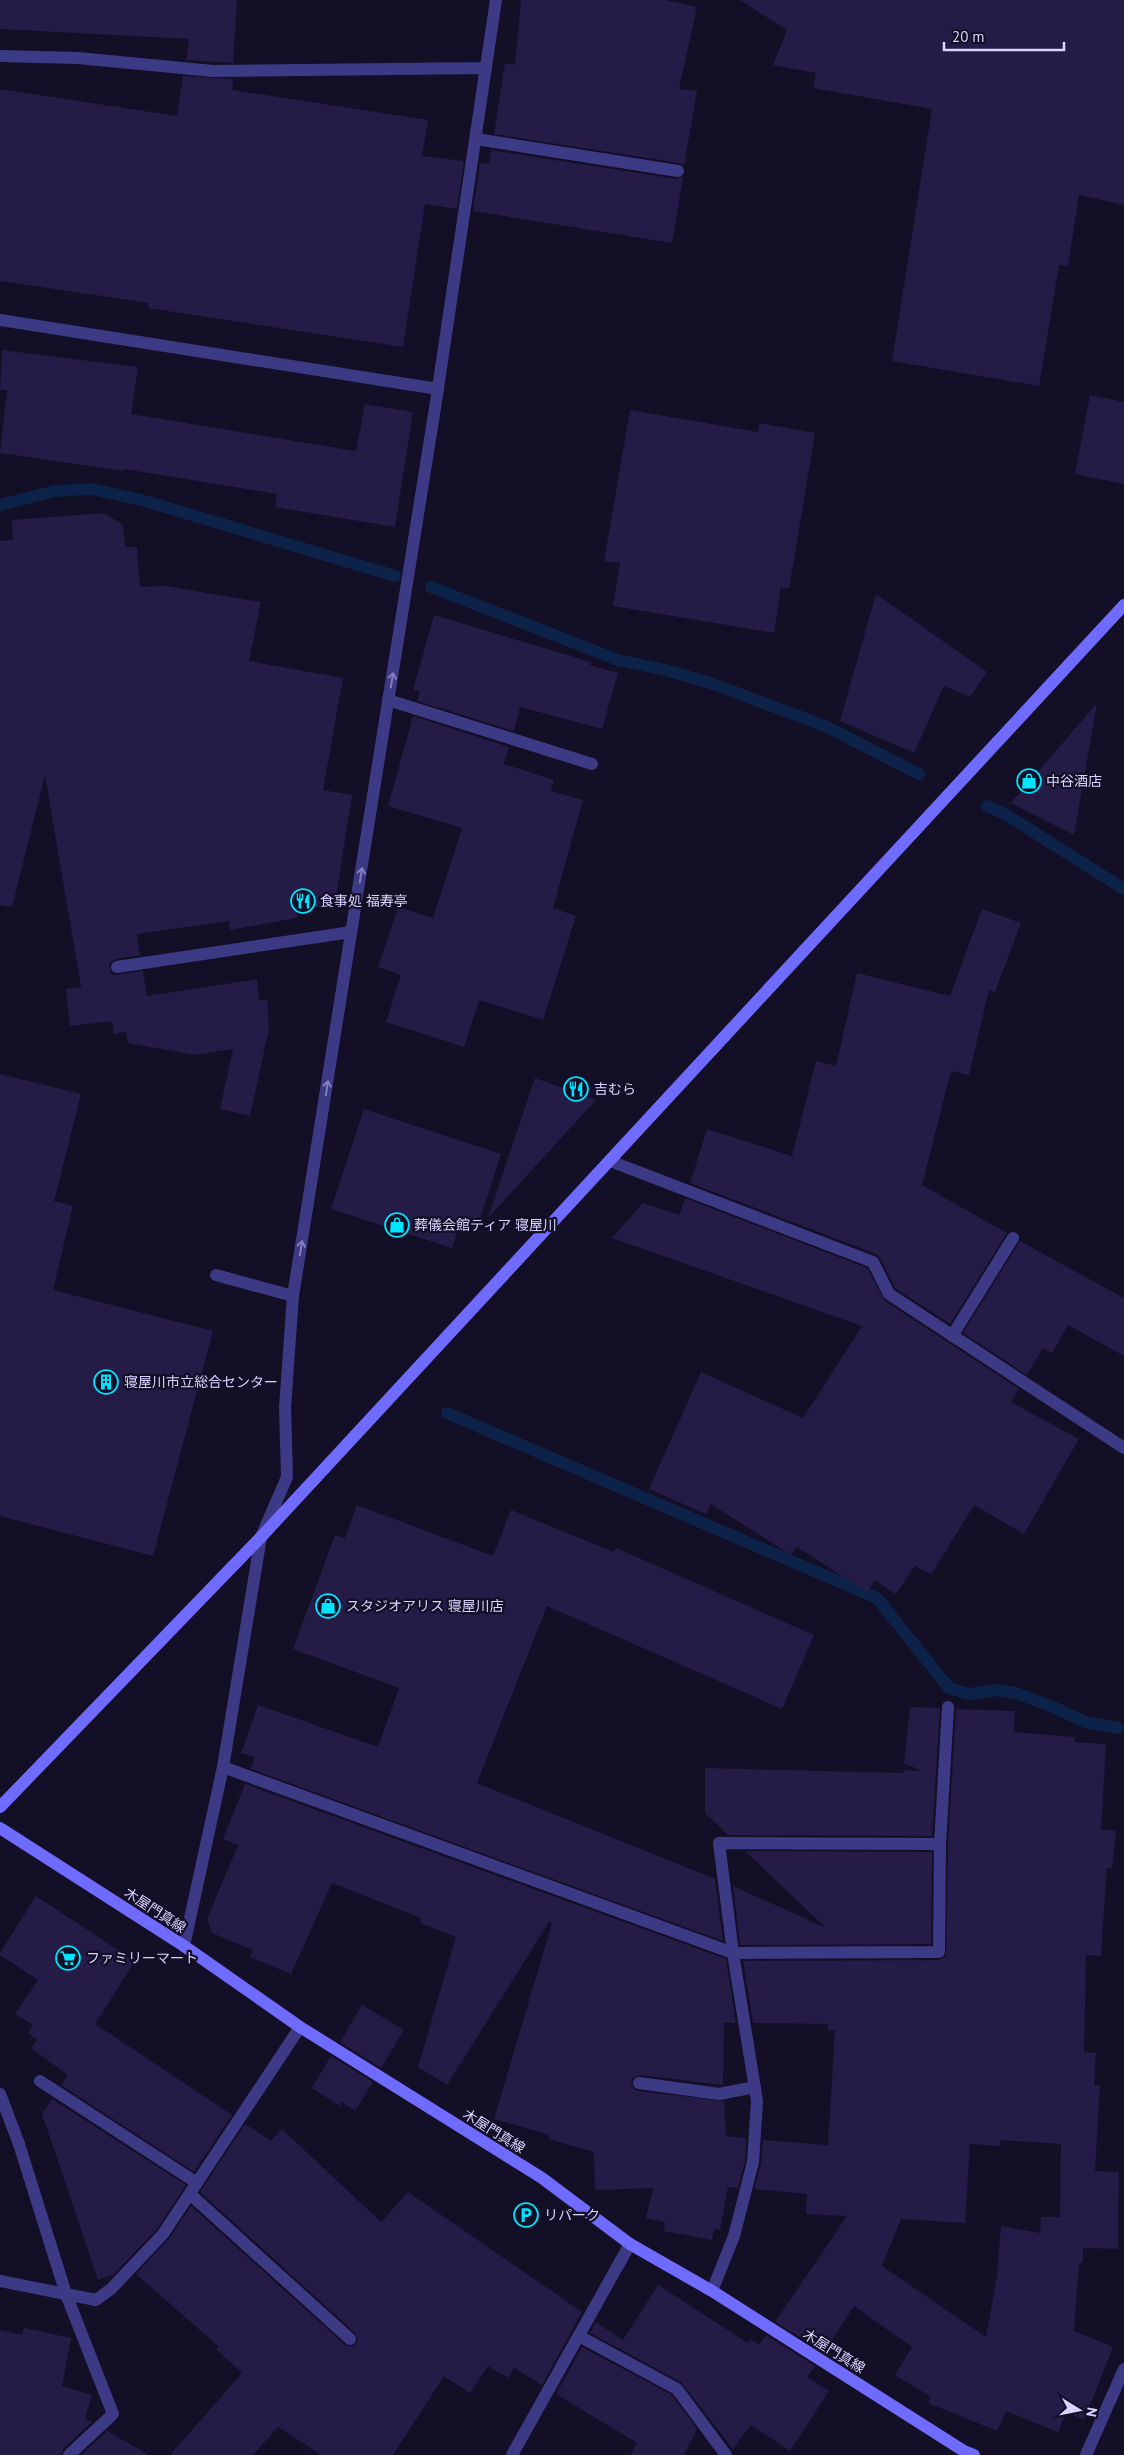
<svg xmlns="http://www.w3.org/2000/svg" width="1124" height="2455" viewBox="0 0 1124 2455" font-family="'PT Sans','Noto Sans JP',sans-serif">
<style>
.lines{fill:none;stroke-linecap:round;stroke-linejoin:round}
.stream{stroke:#0c2248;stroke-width:12}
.building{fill:#241b47;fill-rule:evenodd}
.lane{stroke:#3d3a85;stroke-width:12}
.street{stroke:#3d3a85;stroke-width:12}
.secondary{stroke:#6f6bff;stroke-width:12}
.oneway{stroke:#837fbc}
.labels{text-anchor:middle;stroke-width:4.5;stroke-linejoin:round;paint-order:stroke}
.poi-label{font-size:14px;fill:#d9d4ff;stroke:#130f26;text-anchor:start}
.street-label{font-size:14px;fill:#d9d4ff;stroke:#130f26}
</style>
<rect width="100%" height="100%" fill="#130f26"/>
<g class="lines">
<path class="stream" d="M 0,505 L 55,491 L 92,489 L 145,501 L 395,576
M 431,587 L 618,660 L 666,670 L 713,684 L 825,726 L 919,774
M 987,806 L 1005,814 L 1124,889
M 447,1413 L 877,1598 L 949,1688 L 969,1694 L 999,1690 L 1016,1693 L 1053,1707 L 1085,1722 L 1118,1728"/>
</g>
<path class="building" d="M 0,0 L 237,0 L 233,63 L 186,60 L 189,39 L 0,29 Z
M 521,0 L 666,0 L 697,7 L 679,89 L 697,91 L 684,166 L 679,163 L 494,134 L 505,63 L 515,65 Z
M 740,0 L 1124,0 L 1124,205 L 1079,195 L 1068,266 L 1059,265 L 1039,386 L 892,361 L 932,109 L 813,88 L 816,73 L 773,65 L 787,30 Z
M 183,76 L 233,79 L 232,90 L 428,120 L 422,156 L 464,161 L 457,209 L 425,204 L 403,347 L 148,308 L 149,303 L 0,281 L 0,89 L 177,116 Z
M 491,150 L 677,179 L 683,177 L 672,243 L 473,211 L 480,163 L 489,164 Z
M 2,350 L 138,367 L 131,414 L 356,451 L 365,404 L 413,412 L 395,527 L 275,507 L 277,494 L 124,469 L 124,471 L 0,453 L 7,390 L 0,390 Z
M 1090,395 L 1124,402 L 1124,484 L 1075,474 Z
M 630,410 L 758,432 L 759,423 L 815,433 L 789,589 L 781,587 L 774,633 L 613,606 L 620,563 L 604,561 Z
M 104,513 L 123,525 L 125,547 L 137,547 L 140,587 L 166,586 L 261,602 L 249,661 L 343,678 L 323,790 L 352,795 L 334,910 L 295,903 L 297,918 L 230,930 L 229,921 L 137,934 L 140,955 L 115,959 L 109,964 L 110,972 L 114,975 L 143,971 L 147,996 L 257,979 L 259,1000 L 267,1000 L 269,1029 L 250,1116 L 220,1109 L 233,1049 L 194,1055 L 128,1043 L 126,1032 L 114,1034 L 112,1021 L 70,1026 L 66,989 L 81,987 L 45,775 L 12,907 L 0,905 L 0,541 L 13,540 L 12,520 Z
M 876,594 L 987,672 L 970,697 L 944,686 L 914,753 L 840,721 Z
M 434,615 L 591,662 L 590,665 L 618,673 L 602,729 L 520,707 L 514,731 L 417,701 L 420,692 L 413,690 Z
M 1097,703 L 1074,835 L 1011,803 Z
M 413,716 L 509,747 L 504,764 L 554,780 L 551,791 L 583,800 L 553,908 L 576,916 L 543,1020 L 479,1000 L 464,1047 L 386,1022 L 401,975 L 378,967 L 398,907 L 433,918 L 462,828 L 388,806 Z
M 982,909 L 1021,923 L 995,992 L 989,990 L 969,1075 L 951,1071 L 922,1185 L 1007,1233 L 950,1324 L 895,1288 L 880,1258 L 876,1254 L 690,1183 L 707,1129 L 792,1156 L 816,1061 L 836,1066 L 857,973 L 950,996 Z
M 0,1074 L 81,1094 L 54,1201 L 73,1206 L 53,1290 L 213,1331 L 153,1556 L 0,1516 Z
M 535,1078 L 596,1100 L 488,1218 Z
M 364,1109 L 501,1154 L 479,1223 L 462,1217 L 452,1248 L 331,1209 Z
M 685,1198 L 867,1268 L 885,1301 L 1019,1389 L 1011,1402 L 1079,1439 L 1024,1534 L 974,1505 L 931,1575 L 915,1566 L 896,1594 L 875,1580 L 867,1592 L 797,1547 L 791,1555 L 711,1504 L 706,1514 L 649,1489 L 701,1372 L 803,1418 L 862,1326 L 612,1238 L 643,1203 L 679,1215 Z
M 1020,1241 L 1124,1298 L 1124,1356 L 1068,1325 L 1052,1353 L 1043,1348 L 1027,1375 L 963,1333 Z
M 357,1505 L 493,1556 L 511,1510 L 614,1552 L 616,1548 L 814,1635 L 782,1709 L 547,1606 L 477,1783 L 715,1879 L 723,1941 L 251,1769 L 255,1757 L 241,1753 L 258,1705 L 378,1747 L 399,1688 L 293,1649 L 335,1535 L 345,1538 Z
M 910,1707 L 940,1708 L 932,1836 L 728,1835 L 705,1813 L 705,1768 L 903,1773 L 904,1770 L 922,1771 L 904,1763 Z
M 956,1709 L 1015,1711 L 1014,1732 L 1075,1737 L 1074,1742 L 1106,1744 L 1101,1829 L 1116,1831 L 1112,1869 L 1107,1868 L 1101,1956 L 1086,1955 L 1084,2052 L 1096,2053 L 1094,2085 L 1100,2085 L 1095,2171 L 1119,2172 L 1118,2249 L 1083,2248 L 1083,2263 L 1079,2263 L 1074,2331 L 1113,2347 L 1084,2420 L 1066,2412 L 1058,2432 L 1006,2411 L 997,2431 L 928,2403 L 931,2397 L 895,2375 L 912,2347 L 854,2306 L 824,2352 L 775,2322 L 847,2216 L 806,2214 L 807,2194 L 754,2189 L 761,2164 L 763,2140 L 828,2145 L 835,2030 L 828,2030 L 828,2024 L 753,2023 L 743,1961 L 939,1960 L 946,1956 L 948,1844 ZM 1000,2140 L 1061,2144 L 1060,2217 L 1041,2217 L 1040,2233 L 1001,2226 L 997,2276 L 986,2337 L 882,2266 L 901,2219 L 965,2223 L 970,2144 L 1000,2146 Z
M 245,1784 L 726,1959 L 736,2023 L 724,2023 L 723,2085 L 640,2075 L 633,2078 L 631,2082 L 634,2089 L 638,2091 L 724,2101 L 726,2136 L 746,2138 L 745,2161 L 738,2188 L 728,2187 L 720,2230 L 714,2229 L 712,2240 L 664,2231 L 665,2222 L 646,2218 L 653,2188 L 595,2190 L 594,2152 L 548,2139 L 550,2135 L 494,2119 L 552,1923 L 549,1922 L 447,2085 L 418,2067 L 456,1937 L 420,1923 L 421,1918 L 332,1883 L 291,1974 L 250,1957 L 253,1950 L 212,1933 L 207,1919 L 238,1845 L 223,1839 Z
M 745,1851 L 932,1852 L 931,1944 L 740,1945 L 733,1886 L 826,1928 Z
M 36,1896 L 135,1961 L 95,2024 L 232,2115 L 194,2172 L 61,2085 L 68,2075 L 31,2048 L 37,2040 L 28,2033 L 33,2025 L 15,2014 L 38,1980 L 0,1955 L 0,1953 Z
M 362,2005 L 404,2030 L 381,2068 L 340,2042 Z
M 331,2056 L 373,2082 L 355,2111 L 342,2102 L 340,2106 L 312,2088 Z
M 52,2099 L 186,2185 L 157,2229 L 113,2275 L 98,2280 L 42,2114 Z
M 245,2124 L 271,2141 L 282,2129 L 381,2222 L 408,2192 L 582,2312 L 542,2385 L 514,2368 L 508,2378 L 488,2366 L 470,2393 L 444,2376 L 393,2455 L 321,2455 L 278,2427 L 253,2455 L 170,2455 L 242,2373 L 216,2349 L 218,2346 L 136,2274 L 169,2239 L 191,2206 L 345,2345 L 352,2347 L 358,2341 L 355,2333 L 200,2192 Z
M 658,2285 L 748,2343 L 750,2339 L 759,2345 L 766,2335 L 815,2366 L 807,2377 L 829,2391 L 790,2451 L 751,2425 L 733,2449 L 681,2382 L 590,2333 L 596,2322 L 623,2340 Z
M 24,2328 L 71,2338 L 62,2386 L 92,2395 L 85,2418 L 92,2422 L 63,2449 L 61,2455 L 0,2455 L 0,2330 L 22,2335 Z
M 582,2347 L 672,2395 L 697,2429 L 684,2455 L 631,2455 L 637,2443 L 556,2394 Z
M 107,2431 L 149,2455 L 81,2455 Z"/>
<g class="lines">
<path class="lane" d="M 476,139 L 678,171
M 0,320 L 438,389
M 388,700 L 592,764
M 117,967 L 351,932
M 610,1161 L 873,1262 L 889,1294 L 1124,1448
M 216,1275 L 293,1296
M 952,1336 L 1013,1238
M 223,1767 L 733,1953
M 40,2081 L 197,2183
M 639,2083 L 719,2094 L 755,2087
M 190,2194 L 350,2339
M 579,2336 L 677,2389 L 726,2455"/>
<path class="street" d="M 0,56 L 78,58 L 213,71 L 486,68
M 184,1946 L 223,1767 L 261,1537 L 287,1477 L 285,1407 L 293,1296 L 435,408 L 496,0
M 733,1953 L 939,1952 L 940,1844 L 948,1707
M 0,2094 L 19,2144 L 66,2294 L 113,2414 L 69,2455
M 0,2281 L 96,2300 L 111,2289 L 163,2234 L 300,2027
M 712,2291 L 734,2236 L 753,2162 L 757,2101 L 733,1953 L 719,1843 L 940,1844
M 512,2455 L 630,2244
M 1086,2455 L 1124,2369"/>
<path class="secondary" d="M 0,1807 L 261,1537 L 1124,605
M 0,1828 L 184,1946 L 300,2027 L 542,2178 L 630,2244 L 712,2291 L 964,2451 L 974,2455"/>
</g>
<defs><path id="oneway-shaft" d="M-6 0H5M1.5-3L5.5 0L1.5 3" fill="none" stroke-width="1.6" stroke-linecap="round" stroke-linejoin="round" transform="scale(1.25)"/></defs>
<g class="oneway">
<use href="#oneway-shaft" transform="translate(392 680) rotate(-81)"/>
<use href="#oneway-shaft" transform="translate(361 875) rotate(-81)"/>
<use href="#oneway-shaft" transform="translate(327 1088) rotate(-81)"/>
<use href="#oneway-shaft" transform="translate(301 1248) rotate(-81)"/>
</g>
<defs>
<g id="shop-ring" transform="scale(1.25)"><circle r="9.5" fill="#130f26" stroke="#00e5ff" stroke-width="1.5"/><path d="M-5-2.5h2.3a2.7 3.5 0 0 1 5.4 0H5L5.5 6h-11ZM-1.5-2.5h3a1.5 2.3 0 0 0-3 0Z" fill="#00e5ff"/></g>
<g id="restaurant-ring" transform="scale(1.25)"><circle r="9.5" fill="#130f26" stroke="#00e5ff" stroke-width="1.5"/><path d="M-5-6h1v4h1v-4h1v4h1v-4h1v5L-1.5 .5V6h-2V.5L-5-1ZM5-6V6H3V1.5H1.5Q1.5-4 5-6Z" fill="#00e5ff"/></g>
<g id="building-ring" transform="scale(1.25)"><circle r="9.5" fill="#130f26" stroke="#00e5ff" stroke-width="1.5"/><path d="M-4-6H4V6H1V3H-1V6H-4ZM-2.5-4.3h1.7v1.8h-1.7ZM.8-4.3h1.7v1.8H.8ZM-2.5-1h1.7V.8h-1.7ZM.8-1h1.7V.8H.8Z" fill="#00e5ff"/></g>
<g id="supermarket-ring" transform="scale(1.25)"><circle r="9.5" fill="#130f26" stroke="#00e5ff" stroke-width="1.5"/><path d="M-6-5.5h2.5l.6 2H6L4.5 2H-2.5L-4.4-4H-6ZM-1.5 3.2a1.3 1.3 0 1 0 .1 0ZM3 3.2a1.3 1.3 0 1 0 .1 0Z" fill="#00e5ff"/></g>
<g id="parking-ring" transform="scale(1.25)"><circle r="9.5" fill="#130f26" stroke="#00e5ff" stroke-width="1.5"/><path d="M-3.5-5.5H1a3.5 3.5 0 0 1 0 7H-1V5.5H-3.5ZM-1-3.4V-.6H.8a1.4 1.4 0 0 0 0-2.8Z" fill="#00e5ff"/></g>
</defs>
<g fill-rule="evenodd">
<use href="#shop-ring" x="1029" y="781"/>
<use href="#restaurant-ring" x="303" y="901"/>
<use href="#restaurant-ring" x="576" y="1089"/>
<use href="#shop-ring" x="397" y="1225"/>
<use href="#building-ring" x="106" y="1382"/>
<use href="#shop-ring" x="328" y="1606"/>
<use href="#supermarket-ring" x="68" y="1958"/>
<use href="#parking-ring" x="526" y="2215"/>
</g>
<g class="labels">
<g class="poi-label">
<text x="1046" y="786">中谷酒店</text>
<text x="320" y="906">食事処 福寿亭</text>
<text x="594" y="1094">吉むら</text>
<text x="414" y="1230">葬儀会館ティア 寝屋川</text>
<text x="124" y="1387">寝屋川市立総合センター</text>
<text x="346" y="1611">スタジオアリス 寝屋川店</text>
<text x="86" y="1963">ファミリーマート</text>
<text x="544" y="2220">リパーク</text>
</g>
<g class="street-label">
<text transform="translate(155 1910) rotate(33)" y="5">木屋門真線</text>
<text transform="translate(494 2131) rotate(32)" y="5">木屋門真線</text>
<text transform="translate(834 2351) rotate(32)" y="5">木屋門真線</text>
</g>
</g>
<g transform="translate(1079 2410) rotate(100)" stroke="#130f26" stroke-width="4" paint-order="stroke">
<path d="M0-4L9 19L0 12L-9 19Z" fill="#d9d4ff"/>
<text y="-8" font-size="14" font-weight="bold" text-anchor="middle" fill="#d9d4ff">N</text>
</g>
<path d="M944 42v8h120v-8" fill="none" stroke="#d9d4ff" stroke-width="2.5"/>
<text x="952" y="42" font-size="15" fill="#d9d4ff" stroke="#130f26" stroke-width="4" paint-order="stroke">20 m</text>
</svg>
